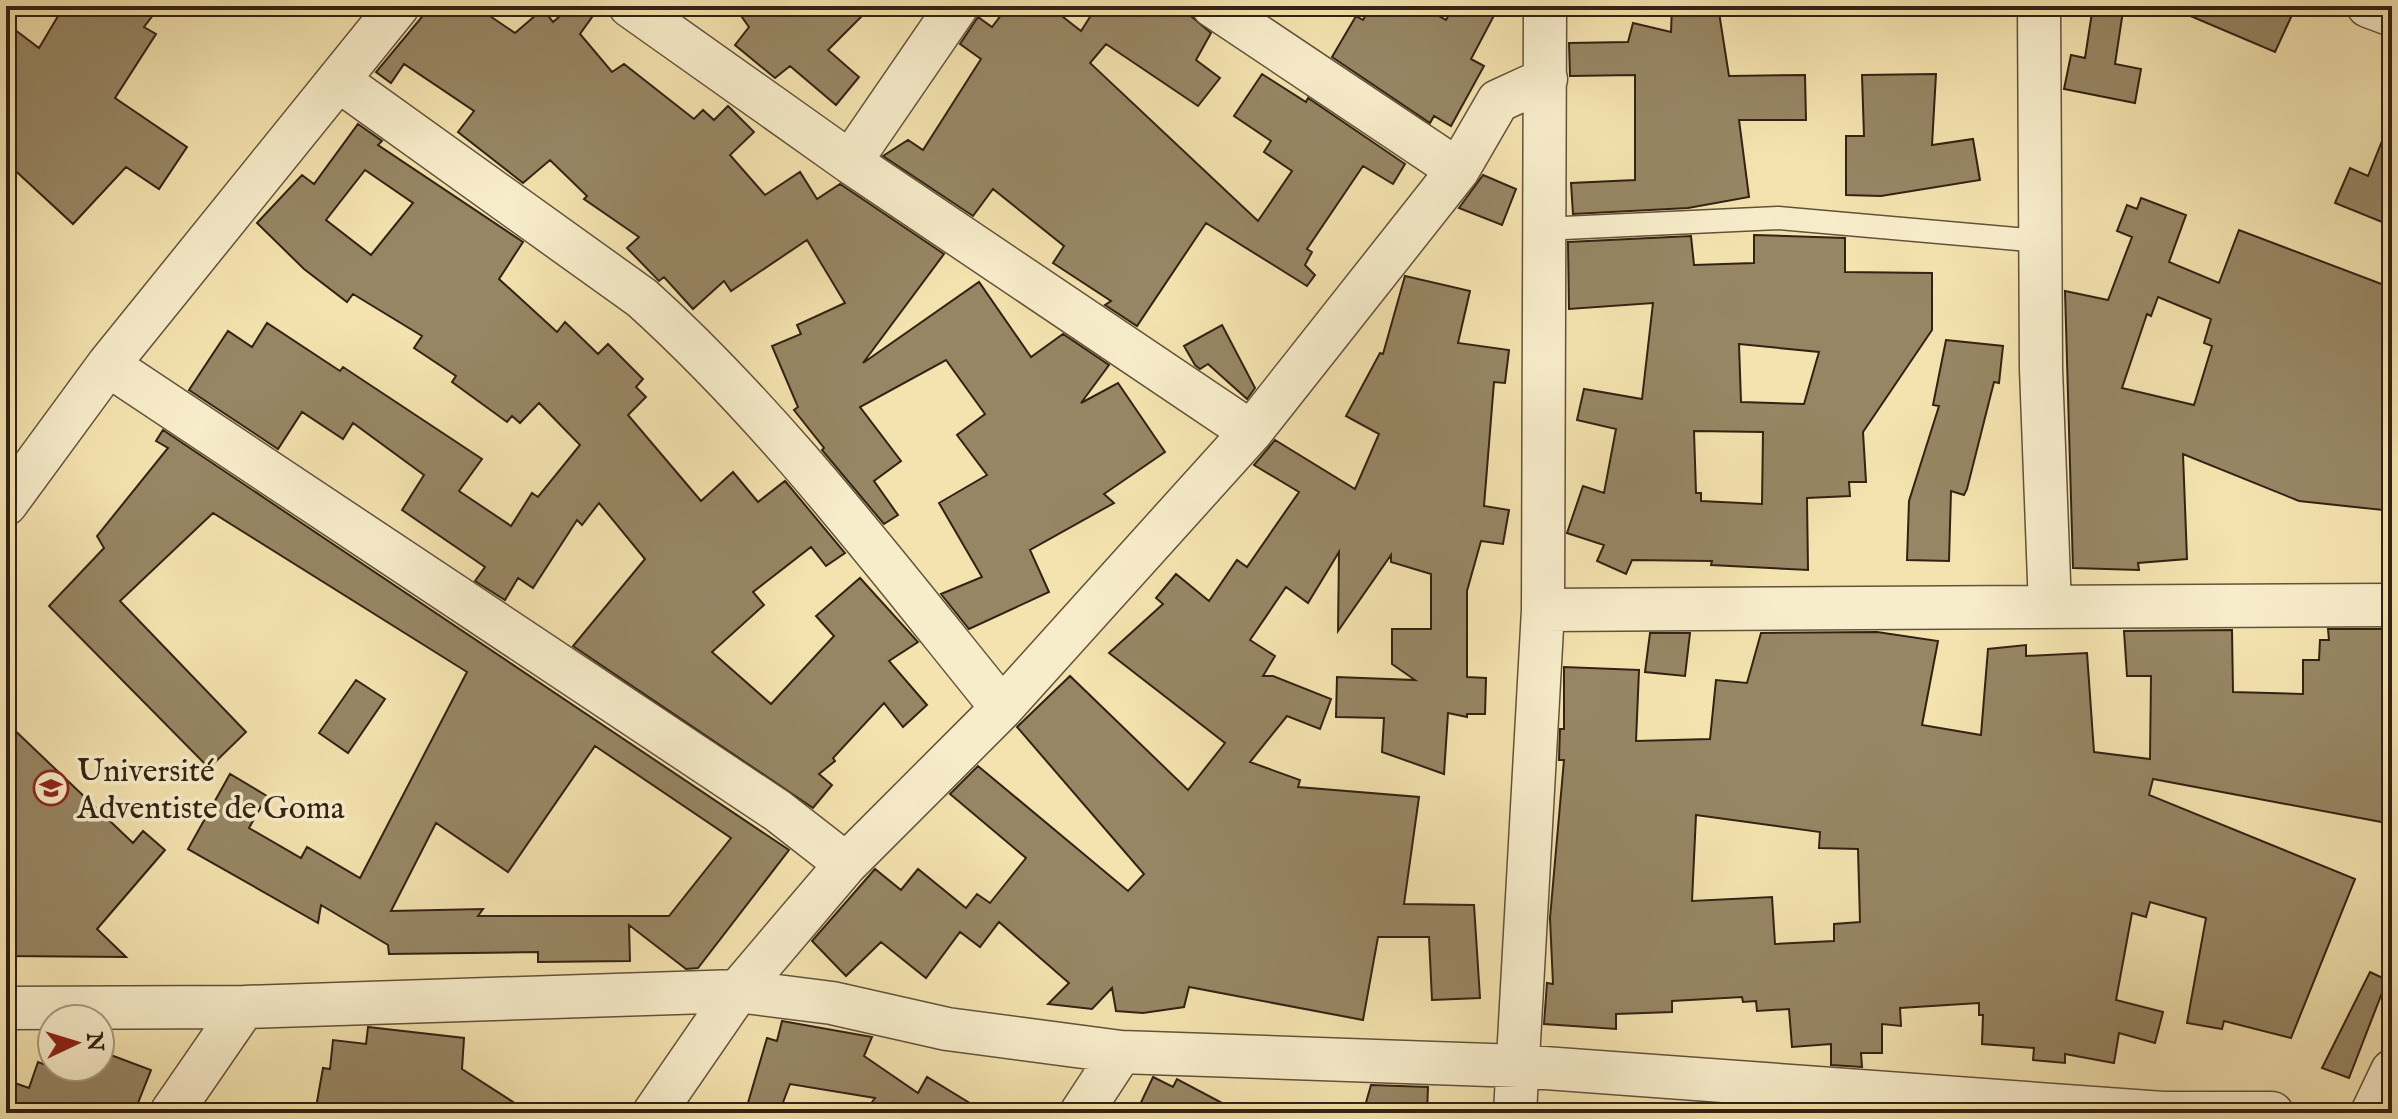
<svg xmlns="http://www.w3.org/2000/svg" width="2398" height="1119" viewBox="0 0 2398 1119" font-family="'IM FELL English',serif">
<style>
.building{fill:#978664;stroke:#332213;stroke-width:2;fill-rule:evenodd}
.lines{fill:none;stroke-linecap:round;stroke-linejoin:round}
.lane-casing{stroke:#63523a;stroke-width:25}
.street-casing{stroke:#63523a;stroke-width:45}
.lane{stroke:#f8edcb;stroke-width:22}
.street{stroke:#f8edcb;stroke-width:42}
.labels{text-anchor:middle;stroke-width:7;stroke-linejoin:round;paint-order:stroke}
.poi-label{font-size:32px;fill:#332213;stroke:#f8edcb;text-anchor:start}
</style>
<rect width="100%" height="100%" fill="#f4e3af"/>
<filter id="stains"><feTurbulence type="fractalNoise" baseFrequency=".0025" numOctaves="4"/><feColorMatrix values="0 0 0 0 .2 0 0 0 0 .09 0 0 0 0 .02 0 0 0 .5 -.17"/></filter>
<radialGradient id="worn" r=".72"><stop offset=".6" stop-color="#630" stop-opacity="0"/><stop offset="1" stop-color="#630" stop-opacity=".3"/></radialGradient>
<path class="building" d="M 64,6 L 160,6 L 144,27 L 156,34 L 115,98 L 187,147 L 159,189 L 126,167 L 73,224 L 6,162 L 6,23 L 39,48 Z
M 431,6 L 475,6 L 515,33 L 543,9 L 553,22 L 572,6 L 600,6 L 580,34 L 612,72 L 624,64 L 694,119 L 703,110 L 714,120 L 728,106 L 754,132 L 730,155 L 765,195 L 800,172 L 817,199 L 840,184 L 944,254 L 863,363 L 979,282 L 1031,357 L 1063,334 L 1109,365 L 1081,403 L 1118,383 L 1165,452 L 1104,494 L 1114,503 L 1030,550 L 1049,592 L 969,629 L 941,594 L 982,577 L 939,503 L 987,475 L 957,435 L 985,414 L 946,360 L 860,407 L 901,461 L 874,481 L 898,515 L 884,524 L 822,450 L 824,448 L 794,410 L 798,407 L 772,346 L 801,334 L 797,325 L 845,303 L 807,240 L 731,291 L 724,281 L 693,309 L 664,277 L 659,281 L 627,248 L 639,237 L 584,199 L 587,196 L 550,160 L 523,183 L 458,132 L 474,111 L 404,64 L 391,83 L 376,72 Z
M 734,6 L 872,6 L 828,50 L 859,77 L 836,105 L 790,66 L 775,78 L 735,45 L 749,27 Z
M 1008,6 L 1049,6 L 1081,31 L 1097,6 L 1189,6 L 1192,17 L 1211,33 L 1196,60 L 1220,78 L 1198,106 L 1106,44 L 1090,63 L 1258,221 L 1292,171 L 1264,152 L 1271,141 L 1234,116 L 1262,74 L 1306,102 L 1308,98 L 1405,164 L 1393,184 L 1363,166 L 1307,249 L 1312,252 L 1305,265 L 1315,275 L 1307,286 L 1206,223 L 1137,326 L 1105,305 L 1111,301 L 1053,263 L 1064,246 L 993,189 L 973,216 L 883,156 L 908,140 L 923,150 L 981,59 L 960,44 L 978,17 L 992,27 Z
M 1371,6 L 1420,6 L 1446,20 L 1454,6 L 1499,6 L 1471,59 L 1484,66 L 1451,126 L 1434,116 L 1430,123 L 1332,57 L 1356,16 L 1363,20 Z
M 1672,6 L 1718,6 L 1729,76 L 1805,75 L 1806,120 L 1739,120 L 1749,197 L 1688,208 L 1573,214 L 1571,183 L 1635,180 L 1635,75 L 1570,76 L 1569,43 L 1628,42 L 1633,23 L 1671,32 Z
M 2093,6 L 2123,11 L 2115,64 L 2141,69 L 2135,103 L 2064,89 L 2071,55 L 2085,58 Z
M 2167,6 L 2272,6 L 2292,15 L 2275,52 Z
M 1936,74 L 1932,145 L 1973,139 L 1980,180 L 1881,196 L 1846,195 L 1846,136 L 1864,136 L 1862,75 Z
M 2390,121 L 2392,121 L 2392,226 L 2335,203 L 2350,168 L 2368,176 Z
M 358,124 L 382,141 L 378,145 L 523,242 L 499,279 L 557,332 L 565,322 L 598,354 L 608,344 L 643,379 L 636,387 L 646,397 L 628,415 L 701,501 L 733,472 L 758,502 L 785,481 L 845,553 L 826,566 L 811,547 L 753,592 L 764,605 L 712,652 L 771,704 L 834,636 L 816,616 L 860,578 L 918,642 L 889,661 L 927,705 L 903,727 L 884,703 L 833,758 L 835,761 L 819,774 L 832,785 L 813,808 L 573,646 L 645,559 L 599,503 L 582,525 L 577,520 L 533,588 L 518,578 L 505,600 L 475,581 L 485,567 L 402,510 L 424,475 L 353,423 L 343,439 L 302,412 L 278,449 L 189,390 L 228,331 L 252,347 L 267,323 L 340,371 L 343,367 L 482,459 L 459,491 L 511,526 L 532,493 L 538,497 L 580,445 L 539,403 L 520,423 L 512,416 L 507,422 L 452,382 L 456,376 L 414,348 L 422,336 L 353,294 L 347,302 L 304,269 L 257,223 L 302,175 L 314,184 ZM 365,170 L 413,203 L 371,255 L 326,220 Z
M 1483,175 L 1516,189 L 1502,225 L 1459,208 Z
M 2141,198 L 2186,215 L 2169,262 L 2219,283 L 2239,230 L 2392,288 L 2392,511 L 2299,501 L 2183,454 L 2187,559 L 2138,563 L 2139,570 L 2073,568 L 2065,291 L 2108,300 L 2132,237 L 2117,231 L 2127,205 L 2137,209 ZM 2158,297 L 2211,319 L 2204,343 L 2212,346 L 2194,405 L 2122,388 L 2147,314 L 2151,316 Z
M 1754,235 L 1845,238 L 1845,272 L 1932,273 L 1932,330 L 1863,432 L 1866,482 L 1849,482 L 1850,496 L 1807,498 L 1808,570 L 1711,565 L 1712,561 L 1632,560 L 1626,574 L 1597,561 L 1604,545 L 1567,533 L 1583,486 L 1604,493 L 1616,429 L 1577,420 L 1584,389 L 1642,399 L 1653,303 L 1569,309 L 1568,242 L 1691,236 L 1694,265 L 1754,263 ZM 1739,344 L 1819,352 L 1804,404 L 1741,402 ZM 1694,431 L 1763,432 L 1762,504 L 1701,501 L 1701,493 L 1696,493 Z
M 1405,276 L 1470,291 L 1458,343 L 1509,350 L 1505,383 L 1494,382 L 1484,506 L 1509,510 L 1503,544 L 1481,541 L 1467,591 L 1467,677 L 1486,678 L 1485,714 L 1467,714 L 1467,717 L 1448,713 L 1444,774 L 1382,752 L 1384,718 L 1336,717 L 1337,677 L 1415,680 L 1392,664 L 1392,629 L 1431,629 L 1431,574 L 1391,562 L 1391,555 L 1338,631 L 1339,552 L 1308,603 L 1286,587 L 1250,640 L 1275,656 L 1263,676 L 1273,676 L 1331,699 L 1320,729 L 1287,716 L 1250,762 L 1300,780 L 1298,787 L 1419,797 L 1404,904 L 1474,905 L 1480,998 L 1432,1000 L 1429,937 L 1378,937 L 1363,1020 L 1189,987 L 1184,1007 L 1143,1013 L 1116,1011 L 1112,988 L 1092,1009 L 1048,1004 L 1069,983 L 999,922 L 980,947 L 960,932 L 926,978 L 881,942 L 846,976 L 812,941 L 875,869 L 901,890 L 918,869 L 966,908 L 977,894 L 990,903 L 1026,858 L 950,794 L 978,766 L 1128,891 L 1144,874 L 1017,727 L 1070,676 L 1188,790 L 1225,743 L 1109,653 L 1163,604 L 1156,598 L 1176,574 L 1209,601 L 1237,560 L 1247,567 L 1299,492 L 1254,465 L 1275,440 L 1355,489 L 1379,434 L 1346,416 L 1380,353 L 1383,354 Z
M 1222,325 L 1255,388 L 1247,399 L 1208,364 L 1200,369 L 1195,365 L 1184,346 Z
M 1946,340 L 2003,346 L 1999,383 L 1994,382 L 1967,489 L 1964,495 L 1951,491 L 1949,561 L 1907,560 L 1909,501 L 1939,406 L 1933,405 Z
M 163,430 L 789,850 L 698,968 L 686,969 L 629,925 L 630,961 L 538,962 L 538,952 L 389,954 L 388,945 L 321,905 L 318,923 L 188,849 L 230,774 L 267,796 L 249,828 L 301,858 L 307,847 L 360,878 L 467,672 L 213,513 L 120,601 L 246,732 L 209,768 L 49,606 L 104,548 L 97,536 L 168,448 L 156,441 ZM 595,746 L 731,838 L 669,916 L 478,916 L 483,909 L 391,911 L 436,823 L 508,872 Z
M 2328,629 L 2392,629 L 2392,824 L 2153,779 L 2149,795 L 2355,879 L 2291,1038 L 2224,1021 L 2222,1029 L 2187,1023 L 2206,918 L 2150,902 L 2146,917 L 2132,913 L 2116,1000 L 2163,1012 L 2155,1043 L 2119,1033 L 2114,1063 L 2065,1054 L 2065,1063 L 2033,1060 L 2034,1048 L 1982,1044 L 1983,1015 L 1979,1015 L 1979,1003 L 1900,1008 L 1901,1026 L 1882,1024 L 1882,1053 L 1861,1053 L 1862,1067 L 1831,1065 L 1831,1044 L 1792,1047 L 1789,1009 L 1757,1011 L 1756,1001 L 1743,1002 L 1742,997 L 1672,1001 L 1672,1012 L 1616,1014 L 1616,1029 L 1544,1024 L 1547,983 L 1553,984 L 1550,918 L 1564,760 L 1559,760 L 1560,729 L 1564,729 L 1564,667 L 1639,670 L 1636,741 L 1710,739 L 1716,680 L 1747,683 L 1761,633 L 1877,632 L 1938,641 L 1922,725 L 1981,735 L 1988,649 L 2026,645 L 2026,656 L 2087,653 L 2094,752 L 2150,759 L 2151,676 L 2127,676 L 2124,631 L 2232,630 L 2233,692 L 2303,694 L 2303,660 L 2319,660 L 2320,640 L 2329,640 ZM 1696,815 L 1820,832 L 1819,848 L 1858,849 L 1860,922 L 1834,924 L 1834,941 L 1775,944 L 1772,897 L 1692,901 Z
M 1650,633 L 1690,633 L 1685,676 L 1645,672 Z
M 356,680 L 385,699 L 348,753 L 319,733 Z
M 6,722 L 133,843 L 143,831 L 165,850 L 97,929 L 126,957 L 6,956 Z
M 2370,972 L 2387,980 L 2349,1078 L 2322,1068 Z
M 782,1021 L 872,1037 L 864,1056 L 918,1093 L 927,1077 L 986,1113 L 864,1113 L 875,1098 L 790,1084 L 779,1113 L 745,1113 L 767,1038 L 777,1041 Z
M 368,1027 L 464,1038 L 462,1069 L 530,1113 L 315,1113 L 323,1068 L 330,1069 L 333,1040 L 366,1044 Z
M 100,1051 L 151,1070 L 134,1113 L 6,1113 L 6,1080 L 29,1088 L 38,1062 L 51,1067 L 100,1067 Z
M 1153,1077 L 1173,1087 L 1177,1079 L 1241,1113 L 1136,1113 Z
M 1371,1085 L 1428,1087 L 1427,1113 L 1363,1113 Z"/>
<g class="lines">
<g class="lane-casing">
<path id="lane" d="M 1542,229 L 1778,218 L 2039,241"/>
</g>
<g class="street-casing">
<path id="street" d="M 630,6 L 850,162 L 1251,432
M 1213,6 L 1458,170
M 2039,6 L 2041,369 L 2050,607
M 2368,6 L 2392,15
M 338,80 L 642,298 C 776,419 888,568 1002,708
M 850,162 L 957,6
M 108,365 L 778,811 L 846,864
M 6,504 L 108,365 L 398,6
M 1543,610 L 2392,605
M 6,1008 L 244,1007 L 738,991 L 832,1003 L 947,1029 L 1121,1052 L 1518,1066 L 2163,1113 L 2272,1113
M 171,1113 L 244,1007
M 654,1113 L 738,991 L 846,864 L 1002,708 L 1251,432 L 1458,170 L 1498,101 L 1546,79
M 1081,1113 L 1121,1052
M 1515,1113 L 1543,610 L 1545,6
M 2372,1113 L 2392,1071"/>
</g>
<use href="#lane" class="lane"/>
<use href="#street" class="street"/>
</g>
<defs>
<g id="university-ring" transform="scale(1.8)"><circle r="9.5" fill="#f8edcb" stroke="#8f2418" stroke-width="1.5"/><path d="M0-5L7-2L0 1L-7-2ZM-4 1L0 2.5L4 1V4Q0 6-4 4Z" fill="#8f2418"/></g>
</defs>
<g fill-rule="evenodd">
<use href="#university-ring" x="51" y="788"/>
</g>
<g class="labels">
<g class="poi-label">
<text x="77" y="781">Université<tspan x="77" dy="37">Adventiste de Goma</tspan></text>
</g>
</g>
<rect width="2398" height="1119" fill="none" stroke="#f4e3af" stroke-width="32"/>
<rect x="8" y="8" width="2382" height="1103" fill="none" stroke="#332213" stroke-width="4"/>
<rect x="16" y="16" width="2366" height="1087" fill="none" stroke="#332213" stroke-width="2"/>
<g transform="translate(76 1043) rotate(86)"><circle r="38" fill="#f8edcb" stroke="#a99c81" stroke-width="2"/>
<path d="M0-6L14 30L0 20L-14 30Z" fill="#8f2418"/>
<text y="-12" font-size="22" font-weight="bold" text-anchor="middle" fill="#332213">N</text>
</g>
<rect width="100%" height="100%" filter="url(#stains)"/>
<rect width="100%" height="100%" fill="url(#worn)"/>
</svg>
